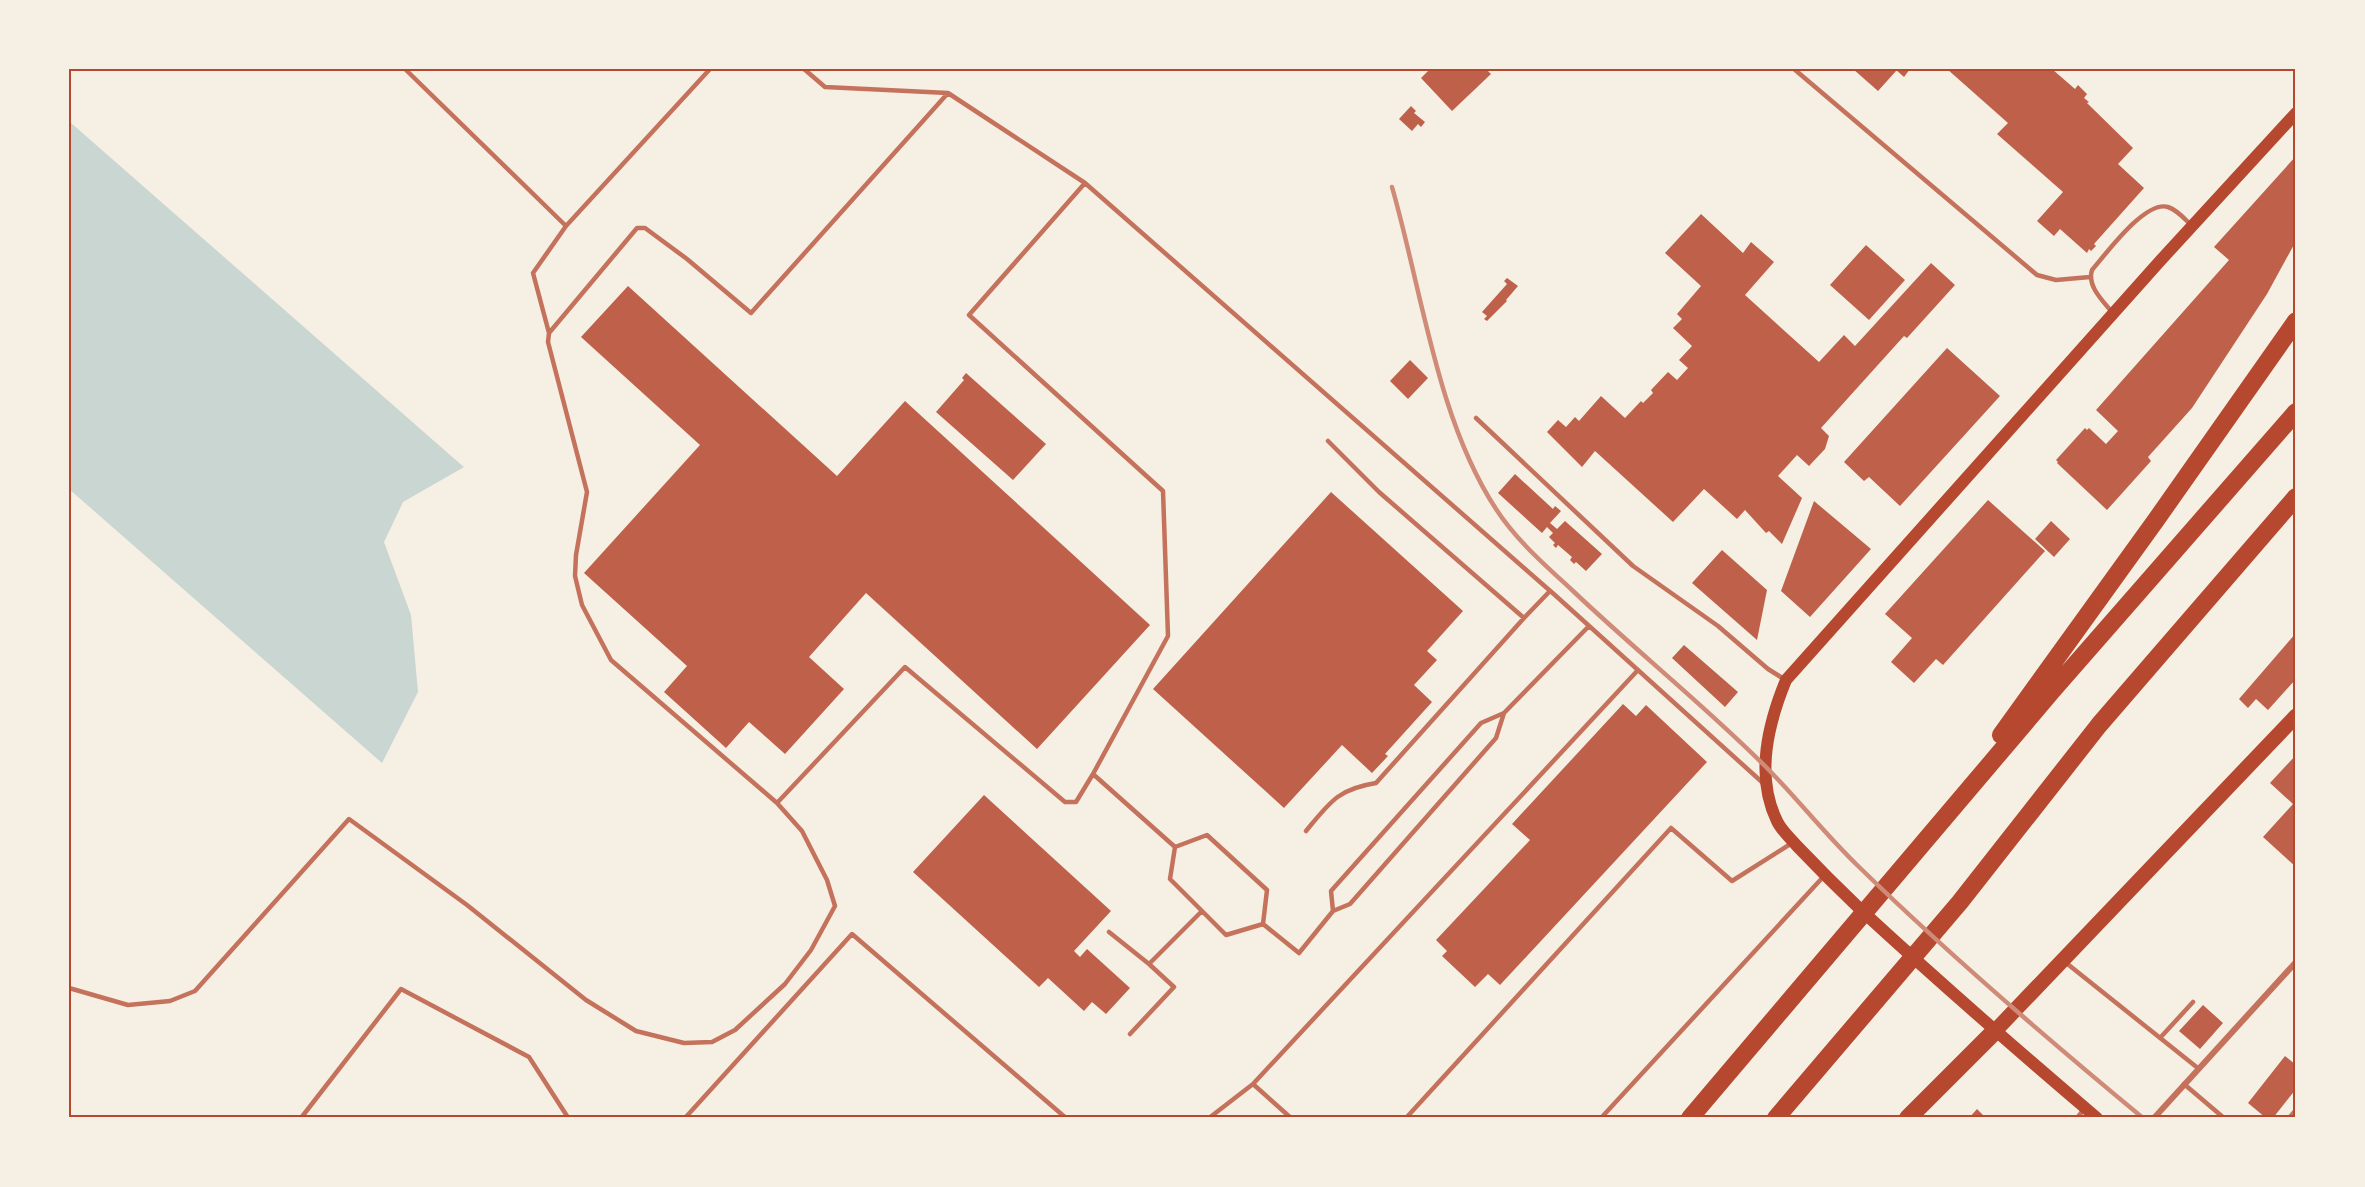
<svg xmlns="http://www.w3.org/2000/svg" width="2365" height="1187" viewBox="0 0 2365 1187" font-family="'Varela Round',sans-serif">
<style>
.water{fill:#c9d6d2}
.pier{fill:#f6efe4}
.building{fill:#bf614a}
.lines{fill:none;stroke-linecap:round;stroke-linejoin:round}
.service{stroke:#c5725c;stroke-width:4.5}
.minor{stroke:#c5725c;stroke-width:6}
.secondary{stroke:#b5482f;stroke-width:12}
.primary{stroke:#b5482f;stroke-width:15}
.motorway{stroke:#b5482f;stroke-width:18}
.rail{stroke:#cf8b77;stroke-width:4.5}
.neatline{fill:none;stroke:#b5482f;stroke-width:2}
</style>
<rect width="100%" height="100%" fill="#f6efe4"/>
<path class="water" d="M 69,121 L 464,467 L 403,502 L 384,542 L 411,615 L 418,692 L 382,763 L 69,489 Z"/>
<path class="pier" d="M 69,118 L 464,463 L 464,467 L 69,121 Z"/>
<path class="building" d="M 1430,69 L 1486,69 L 1491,74 L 1452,111 L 1421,78 Z
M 1853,69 L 1893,69 L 1896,71 L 1878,91 Z
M 1895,69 L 1910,69 L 1904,77 Z
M 1947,69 L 2052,69 L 2075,89 L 2078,85 L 2087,94 L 2084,98 L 2089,102 L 2087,103 L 2133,148 L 2118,164 L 2144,188 L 2094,244 L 2096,246 L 2091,251 L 2089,249 L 2087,253 L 2060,229 L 2054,236 L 2037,221 L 2063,192 L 1997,134 L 2008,123 Z
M 1411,106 L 1416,111 L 1414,113 L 1425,122 L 1421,127 L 1418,124 L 1412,131 L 1399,119 Z
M 2296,156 L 2296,241 L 2267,294 L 2192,408 L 2148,457 L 2151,461 L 2107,510 L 2057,463 L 2058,462 L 2056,460 L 2085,428 L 2087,430 L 2089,428 L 2106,444 L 2118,431 L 2096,410 L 2229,260 L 2214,247 Z
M 1701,214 L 1743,253 L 1751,242 L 1774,262 L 1745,295 L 1819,362 L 1844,335 L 1855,346 L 1931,263 L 1955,285 L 1907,338 L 1904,336 L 1821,428 L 1829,436 L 1825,449 L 1809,466 L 1797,455 L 1778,476 L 1802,498 L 1782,544 L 1769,531 L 1766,533 L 1745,510 L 1737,519 L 1704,489 L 1673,522 L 1595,451 L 1582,467 L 1547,432 L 1558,420 L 1566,427 L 1575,417 L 1579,421 L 1601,396 L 1625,418 L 1641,401 L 1643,403 L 1653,393 L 1651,390 L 1668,372 L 1677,380 L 1688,368 L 1679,360 L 1692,346 L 1673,328 L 1682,319 L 1677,314 L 1701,286 L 1665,253 Z
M 1866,245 L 1905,280 L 1869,320 L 1830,285 Z
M 1507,278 L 1518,286 L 1506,300 L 1507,301 L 1487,321 L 1484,319 L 1487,316 L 1482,312 L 1507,284 L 1504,281 Z
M 628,286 L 837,476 L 905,401 L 1150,625 L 1037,749 L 866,593 L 809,657 L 844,689 L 785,754 L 749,722 L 726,748 L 664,692 L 687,666 L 584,573 L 700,445 L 581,337 Z
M 1947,348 L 2000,396 L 1900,506 L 1869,477 L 1864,481 L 1844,462 Z
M 1410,360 L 1428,378 L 1408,399 L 1390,381 Z
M 966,373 L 1046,444 L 1013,480 L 936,412 L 964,380 L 962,378 Z
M 1515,474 L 1553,509 L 1555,506 L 1561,511 L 1550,523 L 1557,529 L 1565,521 L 1602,554 L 1586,571 L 1576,562 L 1574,564 L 1570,560 L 1572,557 L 1558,545 L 1556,548 L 1553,545 L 1555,543 L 1549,537 L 1553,533 L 1547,527 L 1542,533 L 1498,493 Z
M 1331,492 L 1463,611 L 1427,651 L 1437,660 L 1414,685 L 1432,702 L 1385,754 L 1388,756 L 1372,773 L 1342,745 L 1284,808 L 1153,689 Z
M 1988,500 L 2045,551 L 1943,665 L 1936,659 L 1914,683 L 1891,662 L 1912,638 L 1885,614 Z
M 1814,501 L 1871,549 L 1810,617 L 1781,591 Z
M 2051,521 L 2070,539 L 2054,557 L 2035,539 Z
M 1722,550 L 1767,590 L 1757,640 L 1692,583 Z
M 2296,633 L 2296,679 L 2268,710 L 2256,699 L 2248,708 L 2239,699 Z
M 1684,645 L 1738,692 L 1725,707 L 1672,658 Z
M 1623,704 L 1636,716 L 1646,705 L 1707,762 L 1500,985 L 1488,974 L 1475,987 L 1442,956 L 1447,951 L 1436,940 L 1530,840 L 1512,824 Z
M 2296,755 L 2296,867 L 2263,837 L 2293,804 L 2270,783 Z
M 984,795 L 1111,911 L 1074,951 L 1080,957 L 1087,949 L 1130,988 L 1106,1014 L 1092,1002 L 1084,1011 L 1048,978 L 1039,987 L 913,872 Z
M 2203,1005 L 2223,1023 L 2200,1049 L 2179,1031 Z
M 2285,1056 L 2296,1065 L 2296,1089 L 2273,1118 L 2266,1118 L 2248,1103 Z
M 1977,1109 L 1986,1118 L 1969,1118 Z"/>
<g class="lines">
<path class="service" d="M 405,69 L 566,226 L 710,69
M 804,69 L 825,87 L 948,93
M 1794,69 L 2037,275 L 2056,280 L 2090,277
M 1085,183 L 1556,596 L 1763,783
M 2112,312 C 2102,300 2087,286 2092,270 C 2106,254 2145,200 2168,207 C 2177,210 2184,218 2190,224
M 549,333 L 533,273 L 566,226
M 1476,418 L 1633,566 L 1718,626 L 1768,669 L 1784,679
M 1328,441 L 1379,492 L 1524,618 L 1550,591
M 1504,713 L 1496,738 L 1350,904 L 1333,911 L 1331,891 L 1481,723 L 1504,713 L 1589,626
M 1093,774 L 1168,636 L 1163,491 L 969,315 L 1085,183 L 948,93 L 751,313 L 687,259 L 645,228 L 637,228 L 549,333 L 548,342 L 587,492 L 576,555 L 575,576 L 582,605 L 611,660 L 777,803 L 905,667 L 1065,802 L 1076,802 L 1093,774 L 1175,847
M 1306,831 C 1330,802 1338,789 1376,783 L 1524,618
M 1175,847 L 1170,879 L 1226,935 L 1263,924
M 1175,847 L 1207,835 L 1267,890 L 1263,924
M 1263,924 L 1299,953 L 1333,911
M 1109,932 L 1149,964
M 2065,962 L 2199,1069
M 69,988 L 128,1005 L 170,1001 L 195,991 L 349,819 L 467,905 L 586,1000 L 636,1031 L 684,1043 L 712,1042 L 735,1030 L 785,984 L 811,950 L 835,906 L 827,880 L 802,831 L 777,803
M 1130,1034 L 1174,987 L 1149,964 L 1202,911
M 2160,1038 L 2193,1002
M 2184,1084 L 2224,1118
M 301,1118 L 401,989 L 529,1057 L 567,1116 L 566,1118
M 685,1118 L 852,934 L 1066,1118
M 1209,1118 L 1253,1084
M 1291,1118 L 1253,1084 L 1638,670
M 1406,1118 L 1671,828 L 1732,881 L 1792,843
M 1601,1118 L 1824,876
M 2077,1118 L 2085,1108
M 2289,1118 L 2296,1110"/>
<path class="minor" d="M 2154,1118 L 2296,962"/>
<path class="secondary" d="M 2097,1118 C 2017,1050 1938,981 1861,910 C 1839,889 1818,868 1797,846 C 1790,838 1781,830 1777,821 C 1755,776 1768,724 1786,680 L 2160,261 L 2296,113"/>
<path class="primary" d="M 1995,1031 L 2296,716"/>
<path class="motorway" d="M 2001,735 L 2156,520 L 2296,321
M 1690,1118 L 2052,691 L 2296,412
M 1776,1118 L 1960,902 L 2099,725 L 2296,497
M 1908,1118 L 1995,1031"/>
<path class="rail" d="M 1392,187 C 1422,291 1437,419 1496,509 C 1516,540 1545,565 1572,590 C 1635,650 1703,704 1764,765 C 1796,797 1824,833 1856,864 C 1948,954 2045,1037 2143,1118"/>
</g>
<rect width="2365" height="1187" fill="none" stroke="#f6efe4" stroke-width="141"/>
<rect x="70" y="70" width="2224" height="1046" class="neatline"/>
</svg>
